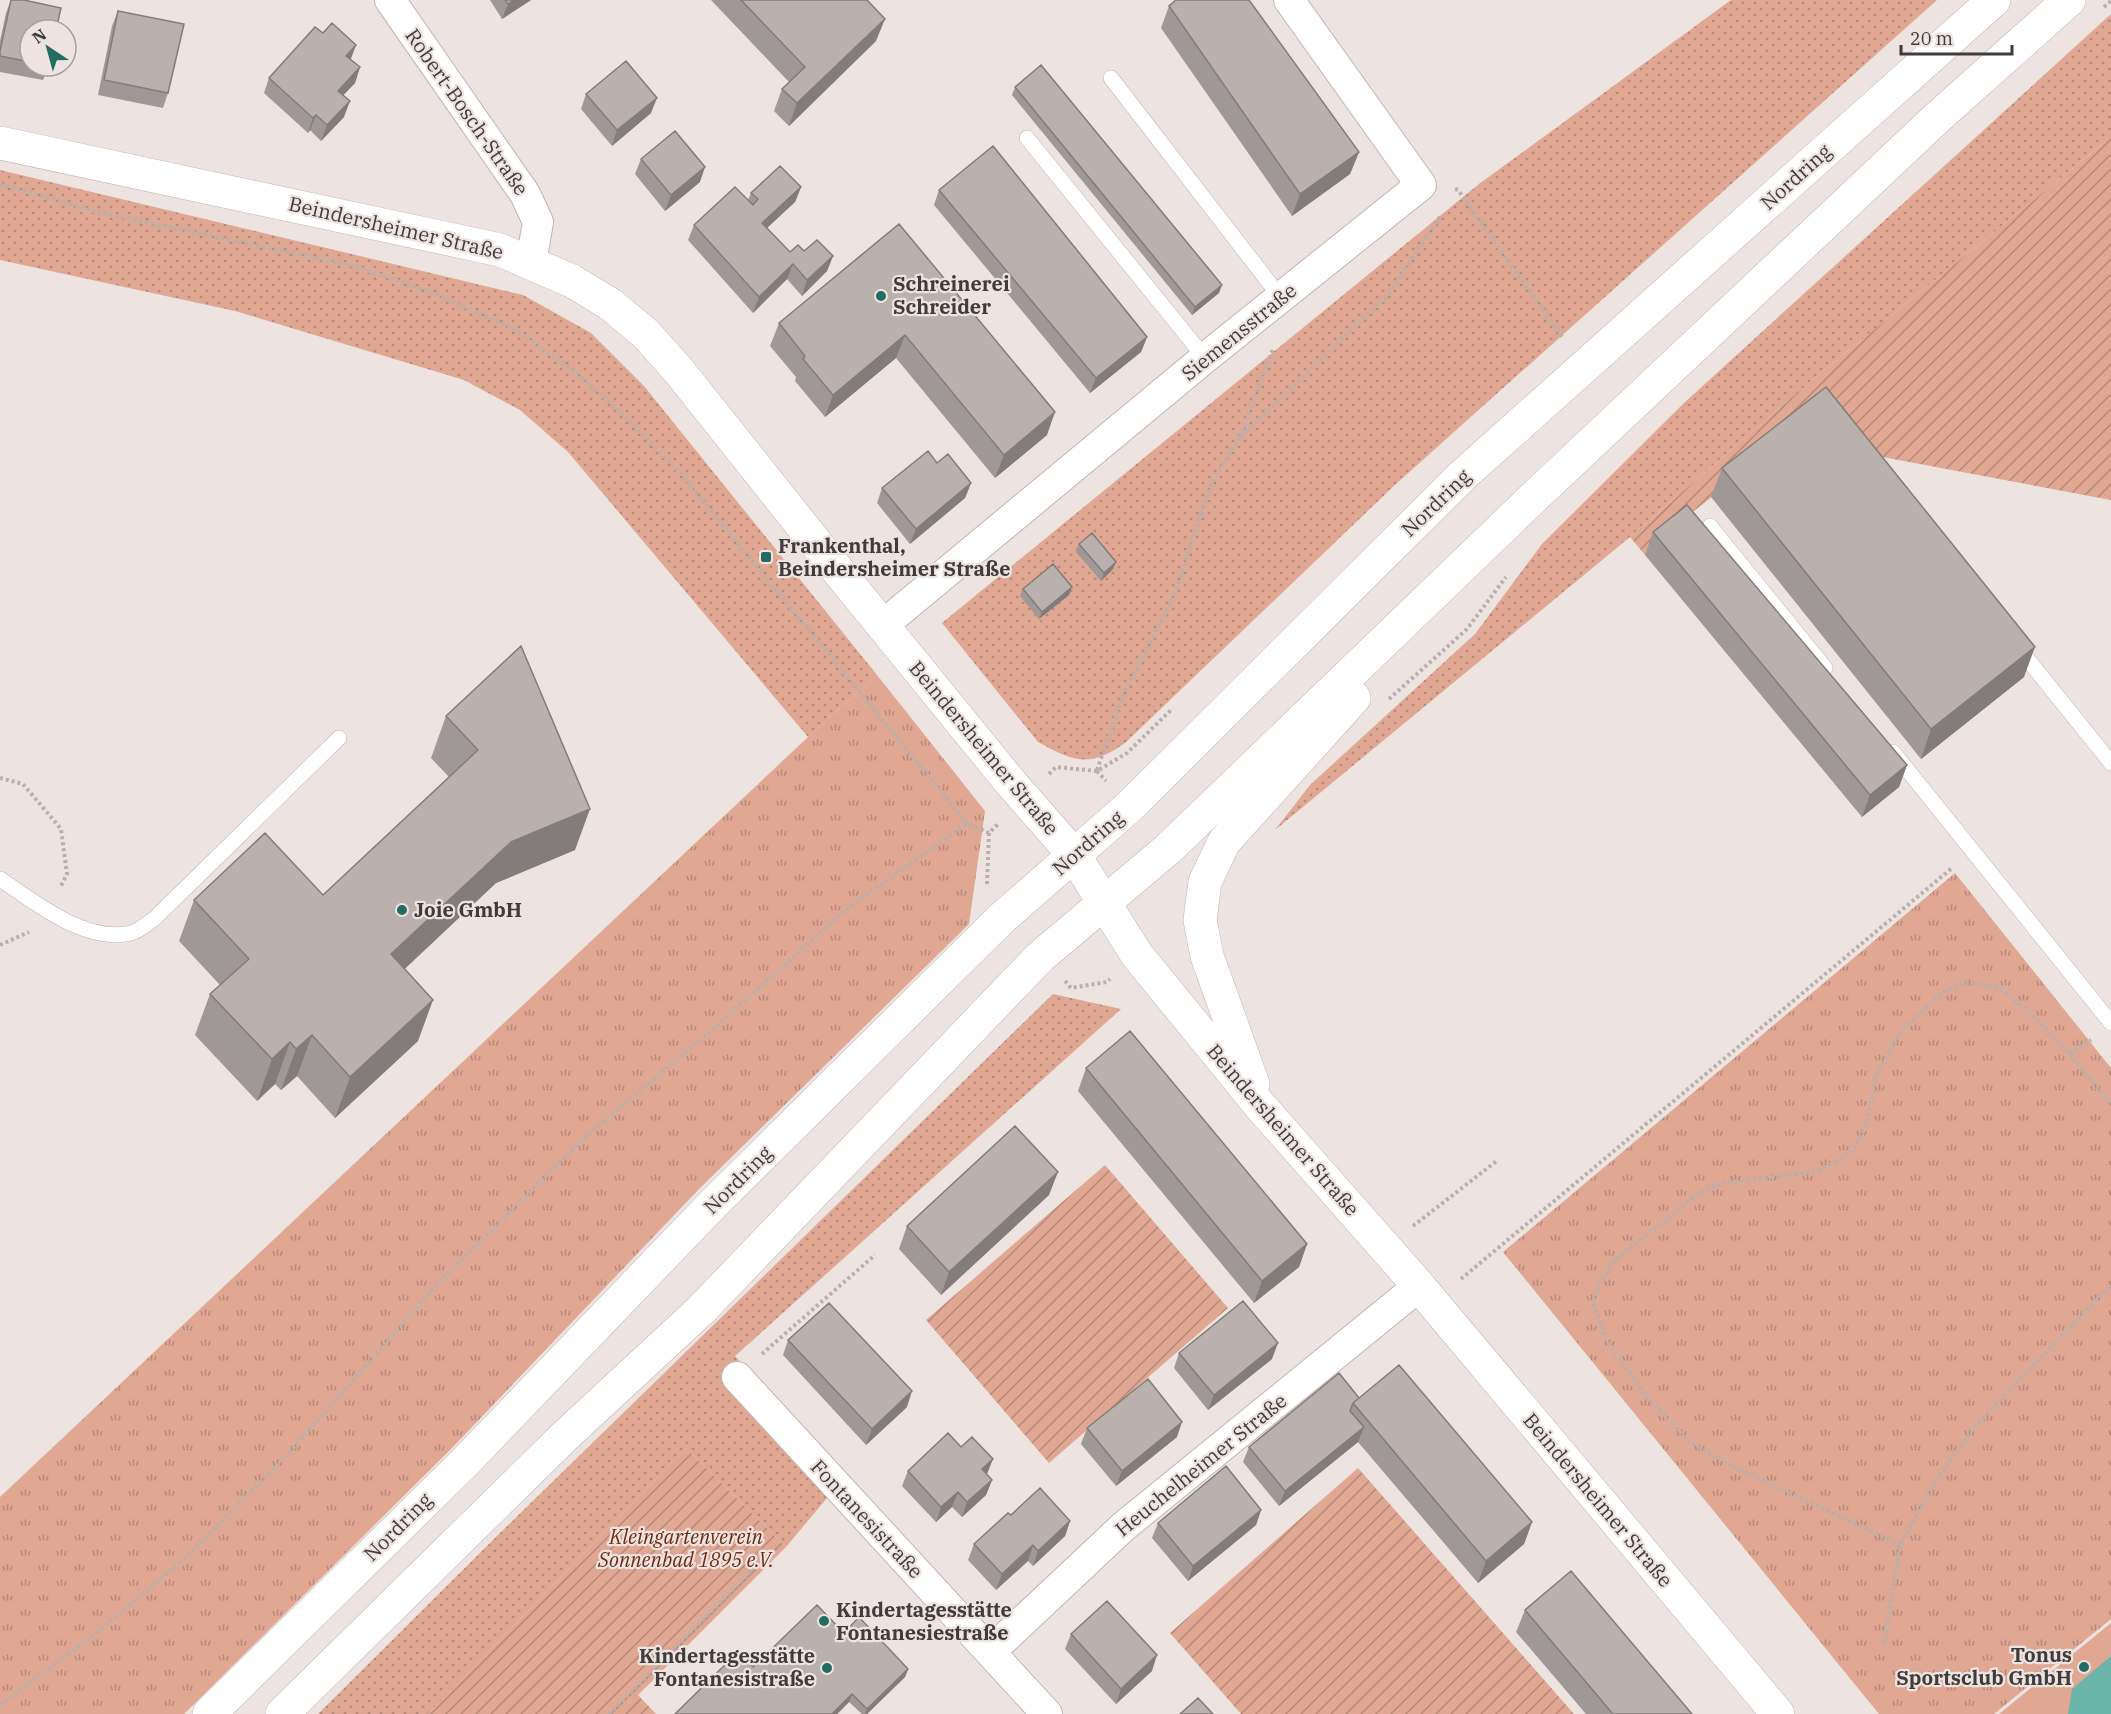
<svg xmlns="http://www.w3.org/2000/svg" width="2111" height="1714" viewBox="0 0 2111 1714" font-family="'IBM Plex Serif',serif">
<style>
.grass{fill:url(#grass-dots)}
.park{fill:url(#park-tufts)}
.garden{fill:url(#garden-furrows)}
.pitch{fill:#e0a793}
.water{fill:#6bb5aa}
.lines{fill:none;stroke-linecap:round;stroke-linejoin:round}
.lane-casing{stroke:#bfb6b2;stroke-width:16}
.street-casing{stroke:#bfb6b2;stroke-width:32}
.secondary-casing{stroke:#bfb6b2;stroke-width:34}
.path{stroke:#b9b0ae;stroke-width:4;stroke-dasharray:3 3;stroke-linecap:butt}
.lane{stroke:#fff;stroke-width:15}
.street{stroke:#fff;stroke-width:30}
.secondary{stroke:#fff;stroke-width:33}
.wall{fill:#a09896}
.shaded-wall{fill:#827c7a}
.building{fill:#bab1ae;stroke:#827c7a;stroke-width:1.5}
.poi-dot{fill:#236b63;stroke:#ede3e0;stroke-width:2}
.labels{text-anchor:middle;stroke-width:4.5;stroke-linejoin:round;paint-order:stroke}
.street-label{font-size:20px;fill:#403c3b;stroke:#ede3e0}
.poi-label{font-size:20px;font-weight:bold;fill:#403c3b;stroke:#ede3e0;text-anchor:start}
.park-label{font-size:20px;font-style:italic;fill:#702b0e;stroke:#ede3e0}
</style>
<defs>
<pattern id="grass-dots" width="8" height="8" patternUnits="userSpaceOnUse" patternTransform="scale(1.5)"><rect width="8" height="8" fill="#e0a793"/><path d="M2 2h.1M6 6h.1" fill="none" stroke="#b78979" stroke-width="1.8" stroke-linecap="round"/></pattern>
<pattern id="park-tufts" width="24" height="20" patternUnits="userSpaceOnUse" patternTransform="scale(1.5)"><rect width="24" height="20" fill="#e0a793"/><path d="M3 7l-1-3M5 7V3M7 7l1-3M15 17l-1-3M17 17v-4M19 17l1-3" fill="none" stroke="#b78979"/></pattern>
<pattern id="garden-furrows" width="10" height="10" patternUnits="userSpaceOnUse" patternTransform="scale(1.5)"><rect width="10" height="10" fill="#e0a793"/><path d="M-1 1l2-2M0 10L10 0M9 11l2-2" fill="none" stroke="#b78979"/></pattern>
</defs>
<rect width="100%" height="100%" fill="#ede3e0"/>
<path class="grass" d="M 1731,0 L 1937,0 L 1397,483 L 1125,743 C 1090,768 1074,762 1038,742 L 942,623 L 1479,184 Z
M 2111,14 L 2111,137 L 1817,376 L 1630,537 L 1275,830 L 1310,785 L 1475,634 L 1542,544 L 1684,403 Z
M 0,170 L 523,295 L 591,333 L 644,386 L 877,675 L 808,737 L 568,452 L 520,410 L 464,380 L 235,311 L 0,260 Z
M 1053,994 L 1121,1009 L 735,1356 L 847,1478 L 827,1498 L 786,1547 L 686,1448 L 428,1714 L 318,1714 L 497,1536 Z"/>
<path class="park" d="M 877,675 L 985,811 L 969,924 L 699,1189 L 451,1449 L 184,1714 L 0,1714 L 0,1497 L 808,737 Z
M 1955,873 L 2111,1068 L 2111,1619 L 1994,1714 L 1879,1714 L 1503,1252 Z"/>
<path class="garden" d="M 2111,137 L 2111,500 L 1840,449 L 1815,417 L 1677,524 L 1679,527 L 1645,555 L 1630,537 L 1817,376 Z
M 1105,1165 L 1228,1308 L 1049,1463 L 926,1320 Z
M 686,1448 L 786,1547 L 638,1695 L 656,1714 L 428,1714 Z
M 1358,1468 L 1574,1714 L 1241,1714 L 1170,1633 Z"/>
<path class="pitch" d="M 2111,1623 L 2111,1714 L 1999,1714 Z"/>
<path class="water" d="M 2111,1656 L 2111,1714 L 2068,1714 L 2072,1689 Z"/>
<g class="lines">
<g class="lane-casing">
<path id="lane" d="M 1111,78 L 1281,298
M 1027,138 L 1205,358
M 1710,526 L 1825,668
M 2017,646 L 2111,763
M 1893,752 L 2111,1023
M 0,879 C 36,903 86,944 131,933 C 139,931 148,923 155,918 L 339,738"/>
</g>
<g class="street-casing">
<path id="street" d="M 390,0 L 525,194 L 538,222 L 531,263
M 883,625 L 1205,358 L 1421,185 L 1289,0
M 737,1377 L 1047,1714
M 990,1652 L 1123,1527 L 1419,1286"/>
</g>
<g class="secondary-casing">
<path id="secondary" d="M 0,143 L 500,250 L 572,281 L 610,304 L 646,334 L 679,371 L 843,577 L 1011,783 L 1074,855 L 1137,955 L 1262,1108 L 1419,1286 L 1778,1714
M 1253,1084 L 1207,956 L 1200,920 L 1205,882 L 1224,842 L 1354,698
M 209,1714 L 465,1462 L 713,1204 L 1001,919 L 1129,807 L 1462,476 L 1994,0
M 282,1714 L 565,1436 L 701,1310 L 1040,957 L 1168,849 L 1532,499 L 1938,117 L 2069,0"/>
</g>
<path class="path" d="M 2104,7 L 2111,1
M 0,184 L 97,212 L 351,265 L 430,292 L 513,328 L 579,375 L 632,423 L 680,473 L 967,823 L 989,833
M 1455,189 L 1458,190 L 1563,338
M 1240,437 L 1273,349
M 1389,699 L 1467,629 L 1506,577
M 1097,770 L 1123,695 L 1173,599 L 1211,484 L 1239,438 L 1389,294 L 1441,215
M 1097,771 L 1106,781
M 1049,774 L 1056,767 L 1097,771 L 1127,753 L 1172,709
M 0,778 L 23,784 L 61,829 L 67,874 L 60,888
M 987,884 L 989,833 L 999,823
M 0,945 L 29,932
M 1065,981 L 1071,988 L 1107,982 L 1110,979
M 2069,1053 L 2091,1040
M 1413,1226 L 1498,1160
M 1461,1279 L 1952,868
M 762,1354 L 875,1255
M 1900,1545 L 1735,1467 L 1689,1442 L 1645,1394 L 1606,1340 L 1593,1303 L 1600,1283 L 1614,1261 L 1699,1193 L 1721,1183 L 1814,1172 L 1834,1163 L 1854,1149 L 1866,1126 L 1876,1076 L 1901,1031 L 1944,991 L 1969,982 L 1999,987 L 2033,1016 L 2069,1053 L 2111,1105
M 1884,1644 L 1900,1545 L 1937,1479 L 1976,1425 L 2111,1285
M 0,1705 L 90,1638 L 182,1561 L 288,1454 L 440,1281 L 584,1138 L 711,1031 L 847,909 L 967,823
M 609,1714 L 765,1557"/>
<use href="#lane" class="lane"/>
<use href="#street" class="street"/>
<use href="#secondary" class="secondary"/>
</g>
<path class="wall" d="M 11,0 L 30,30 L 30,66 L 49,66 L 43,80 L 0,72 L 0,41 L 6,13 Z
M 490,0 L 531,0 L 502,19 Z
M 711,0 L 867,0 L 876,41 L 789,126 L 774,111 L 782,89 L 789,82 Z
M 1169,6 L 1359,152 L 1350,174 L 1292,216 L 1161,28 Z
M 118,11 L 168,93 L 163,108 L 98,95 L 112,26 Z
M 323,33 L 356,45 L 351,59 L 360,67 L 355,83 L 343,95 L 344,117 L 321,141 L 310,130 L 308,133 L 264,93 L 269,78 Z
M 1015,87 L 1219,293 L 1192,315 L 1012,95 Z
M 586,94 L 651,113 L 612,146 L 581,109 Z
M 641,159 L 700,182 L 665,211 L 635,174 Z
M 801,187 L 795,202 L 767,228 L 790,252 L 804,251 L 833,256 L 827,271 L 802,296 L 787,279 L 753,313 L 688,240 L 694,225 L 748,200 L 751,193 Z
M 939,190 L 1147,337 L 1141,352 L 1090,393 L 934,205 Z
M 899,224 L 1047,435 L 995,478 L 896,358 L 825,417 L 795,381 L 796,377 L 770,346 L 779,323 Z
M 937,463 L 971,483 L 965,498 L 910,544 L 877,503 L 882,488 Z
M 1722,468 L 2024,677 L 1921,759 L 1711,497 Z
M 1653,532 L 1907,765 L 1899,787 L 1862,817 L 1645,555 Z
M 1079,544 L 1113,569 L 1101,581 L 1076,552 Z
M 1023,589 L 1069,595 L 1039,619 L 1020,596 Z
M 446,716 L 575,850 L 496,883 L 404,969 L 418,1041 L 335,1118 L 297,1076 L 281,1090 L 275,1084 L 257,1101 L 195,1035 L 210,994 L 220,985 L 179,941 L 194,900 L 323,895 L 449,777 L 431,758 Z
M 1086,1068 L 1307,1244 L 1299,1267 L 1254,1303 L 1078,1091 Z
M 1049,1195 L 941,1295 L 899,1249 L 907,1226 Z
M 788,1340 L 907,1407 L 866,1445 L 783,1355 Z
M 1179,1353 L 1272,1359 L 1208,1410 L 1174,1368 Z
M 1359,1398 L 1532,1522 L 1524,1544 L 1478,1583 L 1358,1442 L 1279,1506 L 1243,1462 L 1249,1447 Z
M 1087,1428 L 1177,1437 L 1116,1486 L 1081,1444 Z
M 908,1471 L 987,1475 L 992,1480 L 986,1495 L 962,1517 L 952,1507 L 936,1522 L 902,1486 Z
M 1261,1510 L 1256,1525 L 1188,1581 L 1152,1538 L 1158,1523 Z
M 1011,1515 L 1070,1521 L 1065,1536 L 1033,1566 L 1028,1561 L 996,1590 L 968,1560 L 974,1544 Z
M 1525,1610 L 1692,1714 L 1586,1714 L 1516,1632 Z
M 1071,1634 L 1152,1671 L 1116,1704 L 1065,1649 Z
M 753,1667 L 908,1669 L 905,1677 L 867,1714 L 862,1714 L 849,1702 L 837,1714 L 675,1714 Z"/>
<path class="shaded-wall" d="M 514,0 L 531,0 L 502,19 L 508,4 Z
M 885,19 L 876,41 L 789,126 L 797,103 Z
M 356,45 L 350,60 L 346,56 Z
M 360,67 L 355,83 L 333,106 L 338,91 Z
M 657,98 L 651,113 L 612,146 L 617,130 Z
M 350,101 L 344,117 L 321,141 L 327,125 Z
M 316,115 L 310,130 L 308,133 L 313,118 Z
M 1359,152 L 1350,174 L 1292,216 L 1300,194 Z
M 705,167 L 700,182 L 665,211 L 671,195 Z
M 801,187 L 795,202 L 756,238 L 762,223 Z
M 833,256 L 827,271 L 802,296 L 807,280 Z
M 793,264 L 787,279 L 753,313 L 759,297 Z
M 1222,285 L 1219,293 L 1192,315 L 1195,307 Z
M 905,335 L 896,358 L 825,417 L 833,395 Z
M 1147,337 L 1141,352 L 1090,393 L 1096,378 Z
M 1055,412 L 1047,435 L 995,478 L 1004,455 Z
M 971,483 L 965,498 L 910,544 L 916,529 Z
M 1116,562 L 1113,569 L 1101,581 L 1104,573 Z
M 1072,587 L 1069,595 L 1039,619 L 1042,612 Z
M 2035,647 L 2024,677 L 1921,759 L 1931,729 Z
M 1907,765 L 1899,787 L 1862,817 L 1870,795 Z
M 590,809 L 575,850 L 496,883 L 376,996 L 391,954 L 511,842 Z
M 433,1000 L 418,1041 L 335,1118 L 350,1077 Z
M 312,1035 L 297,1076 L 281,1090 L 296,1049 Z
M 290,1042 L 275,1084 L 257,1101 L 272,1059 Z
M 1058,1172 L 1049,1195 L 941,1295 L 949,1272 Z
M 1307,1244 L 1299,1267 L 1254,1303 L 1262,1281 Z
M 1278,1343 L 1272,1359 L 1208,1410 L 1214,1395 Z
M 912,1391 L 907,1407 L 866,1445 L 872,1429 Z
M 1182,1422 L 1177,1437 L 1116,1486 L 1122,1471 Z
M 1364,1427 L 1358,1442 L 1279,1506 L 1285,1491 Z
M 993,1459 L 987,1474 L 982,1469 Z
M 992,1480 L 986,1495 L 962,1517 L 967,1502 Z
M 958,1492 L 952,1507 L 936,1522 L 941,1507 Z
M 1261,1510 L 1256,1525 L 1188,1581 L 1193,1566 Z
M 1070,1521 L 1065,1536 L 1033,1566 L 1038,1551 Z
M 1532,1522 L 1524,1544 L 1478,1583 L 1486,1561 Z
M 1033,1545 L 1028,1561 L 996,1590 L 1002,1574 Z
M 1157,1655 L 1152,1671 L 1116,1704 L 1121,1689 Z
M 908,1669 L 905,1677 L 867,1714 L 865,1714 L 867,1709 Z
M 852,1694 L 849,1702 L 837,1714 L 832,1714 Z"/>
<path class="building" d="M 11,0 L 24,0 L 61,8 L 56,30 L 30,30 L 30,62 L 0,56 L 0,51 Z
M 505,0 L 514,0 L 508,4 Z
M 741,0 L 867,0 L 885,19 L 797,103 L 782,89 L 805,67 Z
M 1176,0 L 1249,0 L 1359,152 L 1300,194 L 1169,6 Z
M 118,11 L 184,24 L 168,93 L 104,80 Z
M 332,23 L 356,45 L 346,56 L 360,67 L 338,91 L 350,101 L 327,125 L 316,115 L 313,118 L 269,78 L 315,27 L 323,33 Z
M 626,61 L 657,98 L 617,130 L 586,94 Z
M 1041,65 L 1222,285 L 1195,307 L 1015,87 Z
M 675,131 L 705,167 L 671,195 L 641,159 Z
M 993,146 L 1147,337 L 1096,378 L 939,190 Z
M 780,166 L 801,187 L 762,223 L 790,252 L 798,245 L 804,251 L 817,240 L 833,256 L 807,280 L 793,264 L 759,297 L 694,225 L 735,187 L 753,205 L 758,199 L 751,193 Z
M 899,224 L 1055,412 L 1004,455 L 905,335 L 833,395 L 803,359 L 805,356 L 779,323 Z
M 1826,387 L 2035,647 L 1931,729 L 1722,468 Z
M 928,451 L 937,463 L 948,454 L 971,483 L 916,529 L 882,488 Z
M 1687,505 L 1907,765 L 1870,795 L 1653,532 Z
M 1092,533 L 1116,562 L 1104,573 L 1079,544 Z
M 1053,564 L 1072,587 L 1042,612 L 1023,589 Z
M 521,646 L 590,809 L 511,842 L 391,954 L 433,1000 L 350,1077 L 312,1035 L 296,1049 L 290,1042 L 272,1059 L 210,994 L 249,959 L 194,900 L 265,833 L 323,895 L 478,750 L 446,716 Z
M 1130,1031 L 1307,1244 L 1262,1281 L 1086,1068 Z
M 1015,1126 L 1058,1172 L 949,1272 L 907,1226 Z
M 1243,1301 L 1278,1343 L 1214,1395 L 1179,1353 Z
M 829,1303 L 912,1391 L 872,1429 L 788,1340 Z
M 1399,1365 L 1532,1522 L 1486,1561 L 1353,1403 Z
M 1339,1373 L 1359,1398 L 1353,1403 L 1350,1411 L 1364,1427 L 1285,1491 L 1249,1447 Z
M 1148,1379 L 1182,1422 L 1122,1471 L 1087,1428 Z
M 948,1433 L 961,1447 L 972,1437 L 993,1459 L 982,1469 L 992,1480 L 967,1502 L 958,1492 L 941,1507 L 908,1471 Z
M 1226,1466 L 1261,1510 L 1193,1566 L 1158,1523 Z
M 1040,1488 L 1070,1521 L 1038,1551 L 1033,1545 L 1002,1574 L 974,1544 L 1008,1513 L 1011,1515 Z
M 1571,1571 L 1692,1714 L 1613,1714 L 1525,1610 Z
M 1107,1601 L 1157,1655 L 1121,1689 L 1071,1634 Z
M 817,1605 L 844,1633 L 859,1617 L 908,1669 L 867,1709 L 852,1694 L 832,1714 L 675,1714 L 738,1652 L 753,1667 Z
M 1198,1698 L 1213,1714 L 1180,1714 Z"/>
<g class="poi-dot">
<circle cx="881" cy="296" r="6"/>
<rect x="760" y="551" width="12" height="12" rx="3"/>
<circle cx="402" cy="910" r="6"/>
<circle cx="824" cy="1621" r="6"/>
<circle cx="2084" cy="1667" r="6"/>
<circle cx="827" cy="1668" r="6"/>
</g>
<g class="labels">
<g class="street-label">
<text transform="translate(467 112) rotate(55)" y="7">Robert-Bosch-Straße</text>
<text transform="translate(1796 177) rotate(-42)" y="7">Nordring</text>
<text transform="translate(396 228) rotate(13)" y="7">Beindersheimer Straße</text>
<text transform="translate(1239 332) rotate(-39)" y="7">Siemensstraße</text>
<text transform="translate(1436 503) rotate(-44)" y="7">Nordring</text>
<text transform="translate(984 748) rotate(50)" y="7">Beindersheimer Straße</text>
<text transform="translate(1088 843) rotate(-41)" y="7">Nordring</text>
<text transform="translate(1283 1130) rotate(49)" y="7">Beindersheimer Straße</text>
<text transform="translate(738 1180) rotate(-45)" y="7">Nordring</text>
<text transform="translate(1201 1465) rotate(-39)" y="7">Heuchelheimer Straße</text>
<text transform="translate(1598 1500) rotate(50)" y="7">Beindersheimer Straße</text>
<text transform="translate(867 1519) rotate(47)" y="7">Fontanesistraße</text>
<text transform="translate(398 1527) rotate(-45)" y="7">Nordring</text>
</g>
<g class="poi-label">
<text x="893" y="291">Schreinerei<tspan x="893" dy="23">Schreider</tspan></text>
<text x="778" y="553">Frankenthal,<tspan x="778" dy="23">Beindersheimer Straße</tspan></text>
<text x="414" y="917">Joie GmbH</text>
<text x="836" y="1617">Kindertagesstätte<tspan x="836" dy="23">Fontanesiestraße</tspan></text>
<text x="2072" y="1662" text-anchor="end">Tonus<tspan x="2072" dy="23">Sportsclub GmbH</tspan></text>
<text x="815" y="1663" text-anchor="end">Kindertagesstätte<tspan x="815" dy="23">Fontanesistraße</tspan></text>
</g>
<g class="park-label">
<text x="686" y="1544">Kleingartenverein<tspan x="686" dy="23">Sonnenbad 1895 e.V.</tspan></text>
</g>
</g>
<g transform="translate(48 48) rotate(324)"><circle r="28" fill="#ede3e0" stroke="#a8a09e" stroke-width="1.5"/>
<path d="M0-4.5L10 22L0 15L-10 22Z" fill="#236b63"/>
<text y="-9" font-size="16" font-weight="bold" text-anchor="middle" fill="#403c3b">N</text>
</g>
<path d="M1901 45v9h111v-9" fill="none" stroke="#403c3b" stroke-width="3"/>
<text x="1910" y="45" font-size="18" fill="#403c3b" stroke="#ede3e0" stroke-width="4.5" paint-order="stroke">20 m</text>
</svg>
